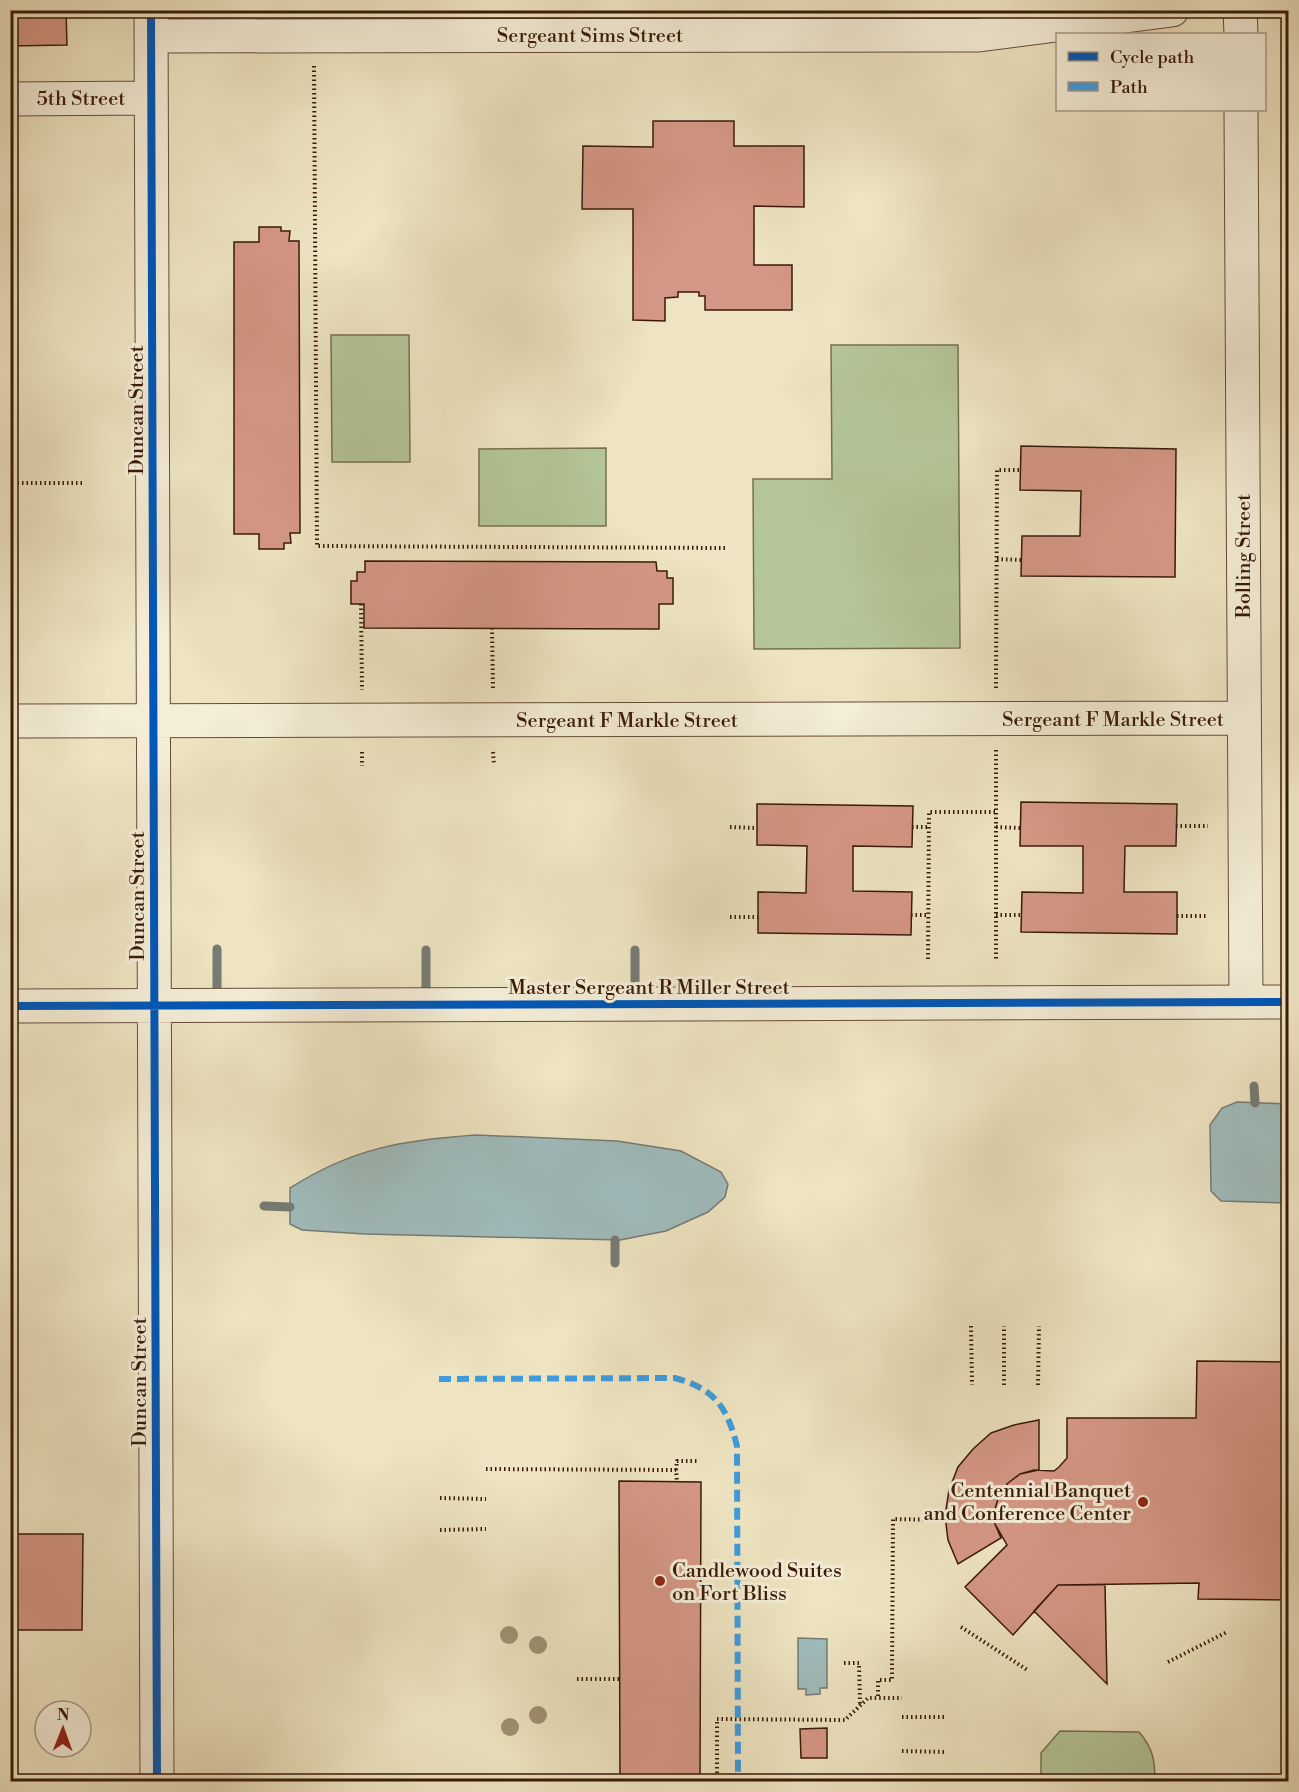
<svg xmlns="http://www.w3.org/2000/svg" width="1299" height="1792" viewBox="0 0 1299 1792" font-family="'Libre Bodoni',serif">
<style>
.green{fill:#b4c597;stroke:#767050;stroke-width:1.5}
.water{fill:#9fbcbd;stroke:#767b75;stroke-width:1.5}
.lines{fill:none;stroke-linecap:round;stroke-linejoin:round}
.stream{stroke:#767b75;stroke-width:9}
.building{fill:#d59785;stroke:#391a09;stroke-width:1.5}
.minor-casing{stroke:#664c37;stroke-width:35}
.path{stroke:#391a09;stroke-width:4;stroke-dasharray:1.5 3;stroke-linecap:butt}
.minor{stroke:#f4edd7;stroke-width:33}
.quiet{stroke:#3e9bdd;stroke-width:6;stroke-dasharray:12 6;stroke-linecap:butt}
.cycleway-casing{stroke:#f4edd7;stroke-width:11}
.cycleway{stroke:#0057b8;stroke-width:8}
.tree{fill:#9f9173}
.poi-dot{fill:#8f2418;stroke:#f4edd7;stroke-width:2}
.labels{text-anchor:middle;stroke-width:6;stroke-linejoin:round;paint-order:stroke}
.street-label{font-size:20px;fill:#391a09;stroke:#f4edd7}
.poi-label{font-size:20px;fill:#391a09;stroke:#f4edd7;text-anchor:end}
</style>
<rect width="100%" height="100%" fill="#eee4c1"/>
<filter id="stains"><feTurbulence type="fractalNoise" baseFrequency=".00333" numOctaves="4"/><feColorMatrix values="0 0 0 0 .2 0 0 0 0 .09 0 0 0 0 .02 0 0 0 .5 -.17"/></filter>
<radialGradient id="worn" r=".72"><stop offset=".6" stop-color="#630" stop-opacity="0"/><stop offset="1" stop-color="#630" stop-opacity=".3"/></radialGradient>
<path class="green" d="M 331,335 L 409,335 L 410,462 L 332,462 Z
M 831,345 L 958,345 L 960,648 L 754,649 L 753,479 L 832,479 Z
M 606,448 L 606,526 L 479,526 L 479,449 Z
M 1060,1731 L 1139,1732 C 1153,1748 1155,1761 1155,1781 L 1041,1781 L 1041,1753 Z"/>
<path class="water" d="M 1237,1102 L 1288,1104 L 1288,1203 L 1221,1201 L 1211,1191 L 1210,1125 L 1222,1108 Z
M 476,1135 L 617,1141 L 681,1151 L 721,1172 L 728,1184 L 725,1197 L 708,1212 L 666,1231 L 620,1240 L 365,1234 L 302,1230 L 290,1224 L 290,1188 C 353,1148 403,1140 476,1135 Z
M 798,1638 L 827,1639 L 827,1688 L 820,1688 L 820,1694 L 806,1695 L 806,1689 L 798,1689 Z"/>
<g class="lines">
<path class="stream" d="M 217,949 L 217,1001
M 426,998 L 426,950
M 635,999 L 635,950
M 1254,1086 L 1255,1103
M 264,1206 L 290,1207
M 615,1240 L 615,1263"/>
</g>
<path class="building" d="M 10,10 L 66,10 L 67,45 L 10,46 Z
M 653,121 L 734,121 L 734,146 L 804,146 L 804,207 L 754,206 L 754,265 L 792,265 L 792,310 L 705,310 L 705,296 L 699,296 L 699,292 L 678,292 L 678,297 L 665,298 L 665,321 L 633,320 L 633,209 L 582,209 L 583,146 L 653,147 Z
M 259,227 L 281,227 L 281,231 L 290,231 L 289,241 L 299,241 L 300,533 L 290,533 L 291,543 L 284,543 L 284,549 L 259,549 L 259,534 L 234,534 L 234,242 L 259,242 Z
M 1021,446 L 1176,449 L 1175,577 L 1021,576 L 1022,536 L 1080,536 L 1081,491 L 1020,490 Z
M 365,561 L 656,562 L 657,571 L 667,571 L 667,578 L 673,578 L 673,604 L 659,604 L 659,629 L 364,628 L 364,604 L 351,604 L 351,581 L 357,581 L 357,572 L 365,572 Z
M 1021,802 L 1177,804 L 1176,846 L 1125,846 L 1124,892 L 1177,892 L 1177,934 L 1021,932 L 1022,892 L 1083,893 L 1083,846 L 1020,846 Z
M 757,804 L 913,806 L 912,847 L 853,846 L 853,891 L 912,892 L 911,935 L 758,933 L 758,892 L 806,893 L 807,846 L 757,845 Z
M 1197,1361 L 1288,1362 L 1288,1600 L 1198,1599 L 1199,1583 L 1058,1585 L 1013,1635 L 965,1587 L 1007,1545 L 995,1524 L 995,1509 L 999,1495 L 1008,1483 L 1020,1474 L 1034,1470 L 1054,1471 L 1059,1467 L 1067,1458 L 1067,1418 L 1196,1418 Z
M 1039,1420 L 1039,1470 L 1020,1474 L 1008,1483 L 999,1495 L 995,1509 L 995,1524 L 1001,1538 L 958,1564 L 948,1540 L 945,1516 L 949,1490 L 958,1467 L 973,1449 L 991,1433 L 1014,1425 Z
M 619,1481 L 701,1482 L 700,1782 L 620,1782 Z
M 10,1534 L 83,1534 L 82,1630 L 10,1630 Z
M 1058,1585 L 1105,1585 L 1107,1684 L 1034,1611 Z
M 827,1728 L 827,1758 L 801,1758 L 800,1729 Z"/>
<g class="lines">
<g class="minor-casing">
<path id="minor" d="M 151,10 L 157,1782
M 1240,10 L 1241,34
M 151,36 L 979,35 L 1172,10
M 10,99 L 151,98
M 1241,110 L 1246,1002
M 10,721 L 1244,718
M 10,1006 L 1288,1002"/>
</g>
<path class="path" d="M 314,66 L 317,546 L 725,548
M 10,440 L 11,483 L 84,483
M 997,559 L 1021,560
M 361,604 L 362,690
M 492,628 L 493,690
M 996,688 L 997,470 L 1020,470
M 996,750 L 996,959
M 362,752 L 362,766
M 493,752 L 494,765
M 1282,825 L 1288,826
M 1176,826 L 1208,826
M 730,827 L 757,828
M 912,827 L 928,827
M 996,827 L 1020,828
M 911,915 L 929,915
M 996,915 L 1022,915
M 1177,916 L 1208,916
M 1282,916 L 1288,917
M 730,917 L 758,917
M 928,959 L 929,812 L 996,812
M 971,1326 L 972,1385
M 1004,1385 L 1004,1326
M 1038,1385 L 1039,1326
M 486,1469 L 676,1470 L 677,1482
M 676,1470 L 677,1461 L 697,1461
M 440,1498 L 486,1499
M 440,1530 L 486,1529
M 961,1627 L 1029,1671
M 1168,1662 L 1227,1632
M 844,1663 L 859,1663 L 860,1704
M 577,1679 L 620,1679
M 878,1696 L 878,1680 L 892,1680 L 893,1519 L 946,1520
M 902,1717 L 945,1717
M 902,1751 L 945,1752
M 717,1782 L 717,1719 L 845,1720 L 868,1698 L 902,1698"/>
<use href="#minor" class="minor"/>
<path class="quiet" d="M 439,1379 L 675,1378 C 715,1389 727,1407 737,1446 L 738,1782"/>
<g class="cycleway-casing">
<path id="cycleway" d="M 151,10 L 157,1782
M 10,1006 L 1288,1002"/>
</g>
<use href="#cycleway" class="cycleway"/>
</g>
<g class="tree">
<circle cx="509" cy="1635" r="9"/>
<circle cx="538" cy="1645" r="9"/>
<circle cx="538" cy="1715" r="9"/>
<circle cx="510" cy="1727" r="9"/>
</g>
<g class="poi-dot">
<circle cx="1143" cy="1502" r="6"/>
<circle cx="660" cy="1581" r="6"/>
</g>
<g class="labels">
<g class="street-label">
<text x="590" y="42">Sergeant Sims Street</text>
<text x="81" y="105">5th Street</text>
<text transform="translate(136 410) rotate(-90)" y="7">Duncan Street</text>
<text transform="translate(1243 556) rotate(-90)" y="7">Bolling Street</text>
<text x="1113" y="726">Sergeant F Markle Street</text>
<text x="627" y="727">Sergeant F Markle Street</text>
<text transform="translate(137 896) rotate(-90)" y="7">Duncan Street</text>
<text x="649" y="994">Master Sergeant R Miller Street</text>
<text transform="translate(139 1382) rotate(-90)" y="7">Duncan Street</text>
</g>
<g class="poi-label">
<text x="1131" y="1497">Centennial Banquet<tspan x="1131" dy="23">and Conference Center</tspan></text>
<text x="672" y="1577" text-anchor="start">Candlewood Suites<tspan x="672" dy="23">on Fort Bliss</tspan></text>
</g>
</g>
<rect width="1299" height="1792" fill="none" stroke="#eee4c1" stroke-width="36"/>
<rect x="12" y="12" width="1275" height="1768" fill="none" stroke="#391a09" stroke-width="3"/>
<rect x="18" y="18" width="1263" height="1756" fill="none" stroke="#391a09" stroke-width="1.5"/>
<rect x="1056" y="33" width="210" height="78" fill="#f4edd7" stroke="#a99985" stroke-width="1.5"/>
<rect x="1068" y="52" width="30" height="9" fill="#0057b8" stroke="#a99985" stroke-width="1.5"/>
<text x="1110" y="63" font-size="18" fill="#391a09">Cycle path</text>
<rect x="1068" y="82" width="30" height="9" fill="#3e9bdd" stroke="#a99985" stroke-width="1.5"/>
<text x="1110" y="93" font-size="18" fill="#391a09">Path</text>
<g transform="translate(63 1729) rotate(1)"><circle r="28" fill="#f4edd7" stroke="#a99985" stroke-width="1.5"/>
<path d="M0-4.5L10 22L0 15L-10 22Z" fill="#8f2418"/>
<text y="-9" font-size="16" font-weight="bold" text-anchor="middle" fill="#391a09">N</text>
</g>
<rect width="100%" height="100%" filter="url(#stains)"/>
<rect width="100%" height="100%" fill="url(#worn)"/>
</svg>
